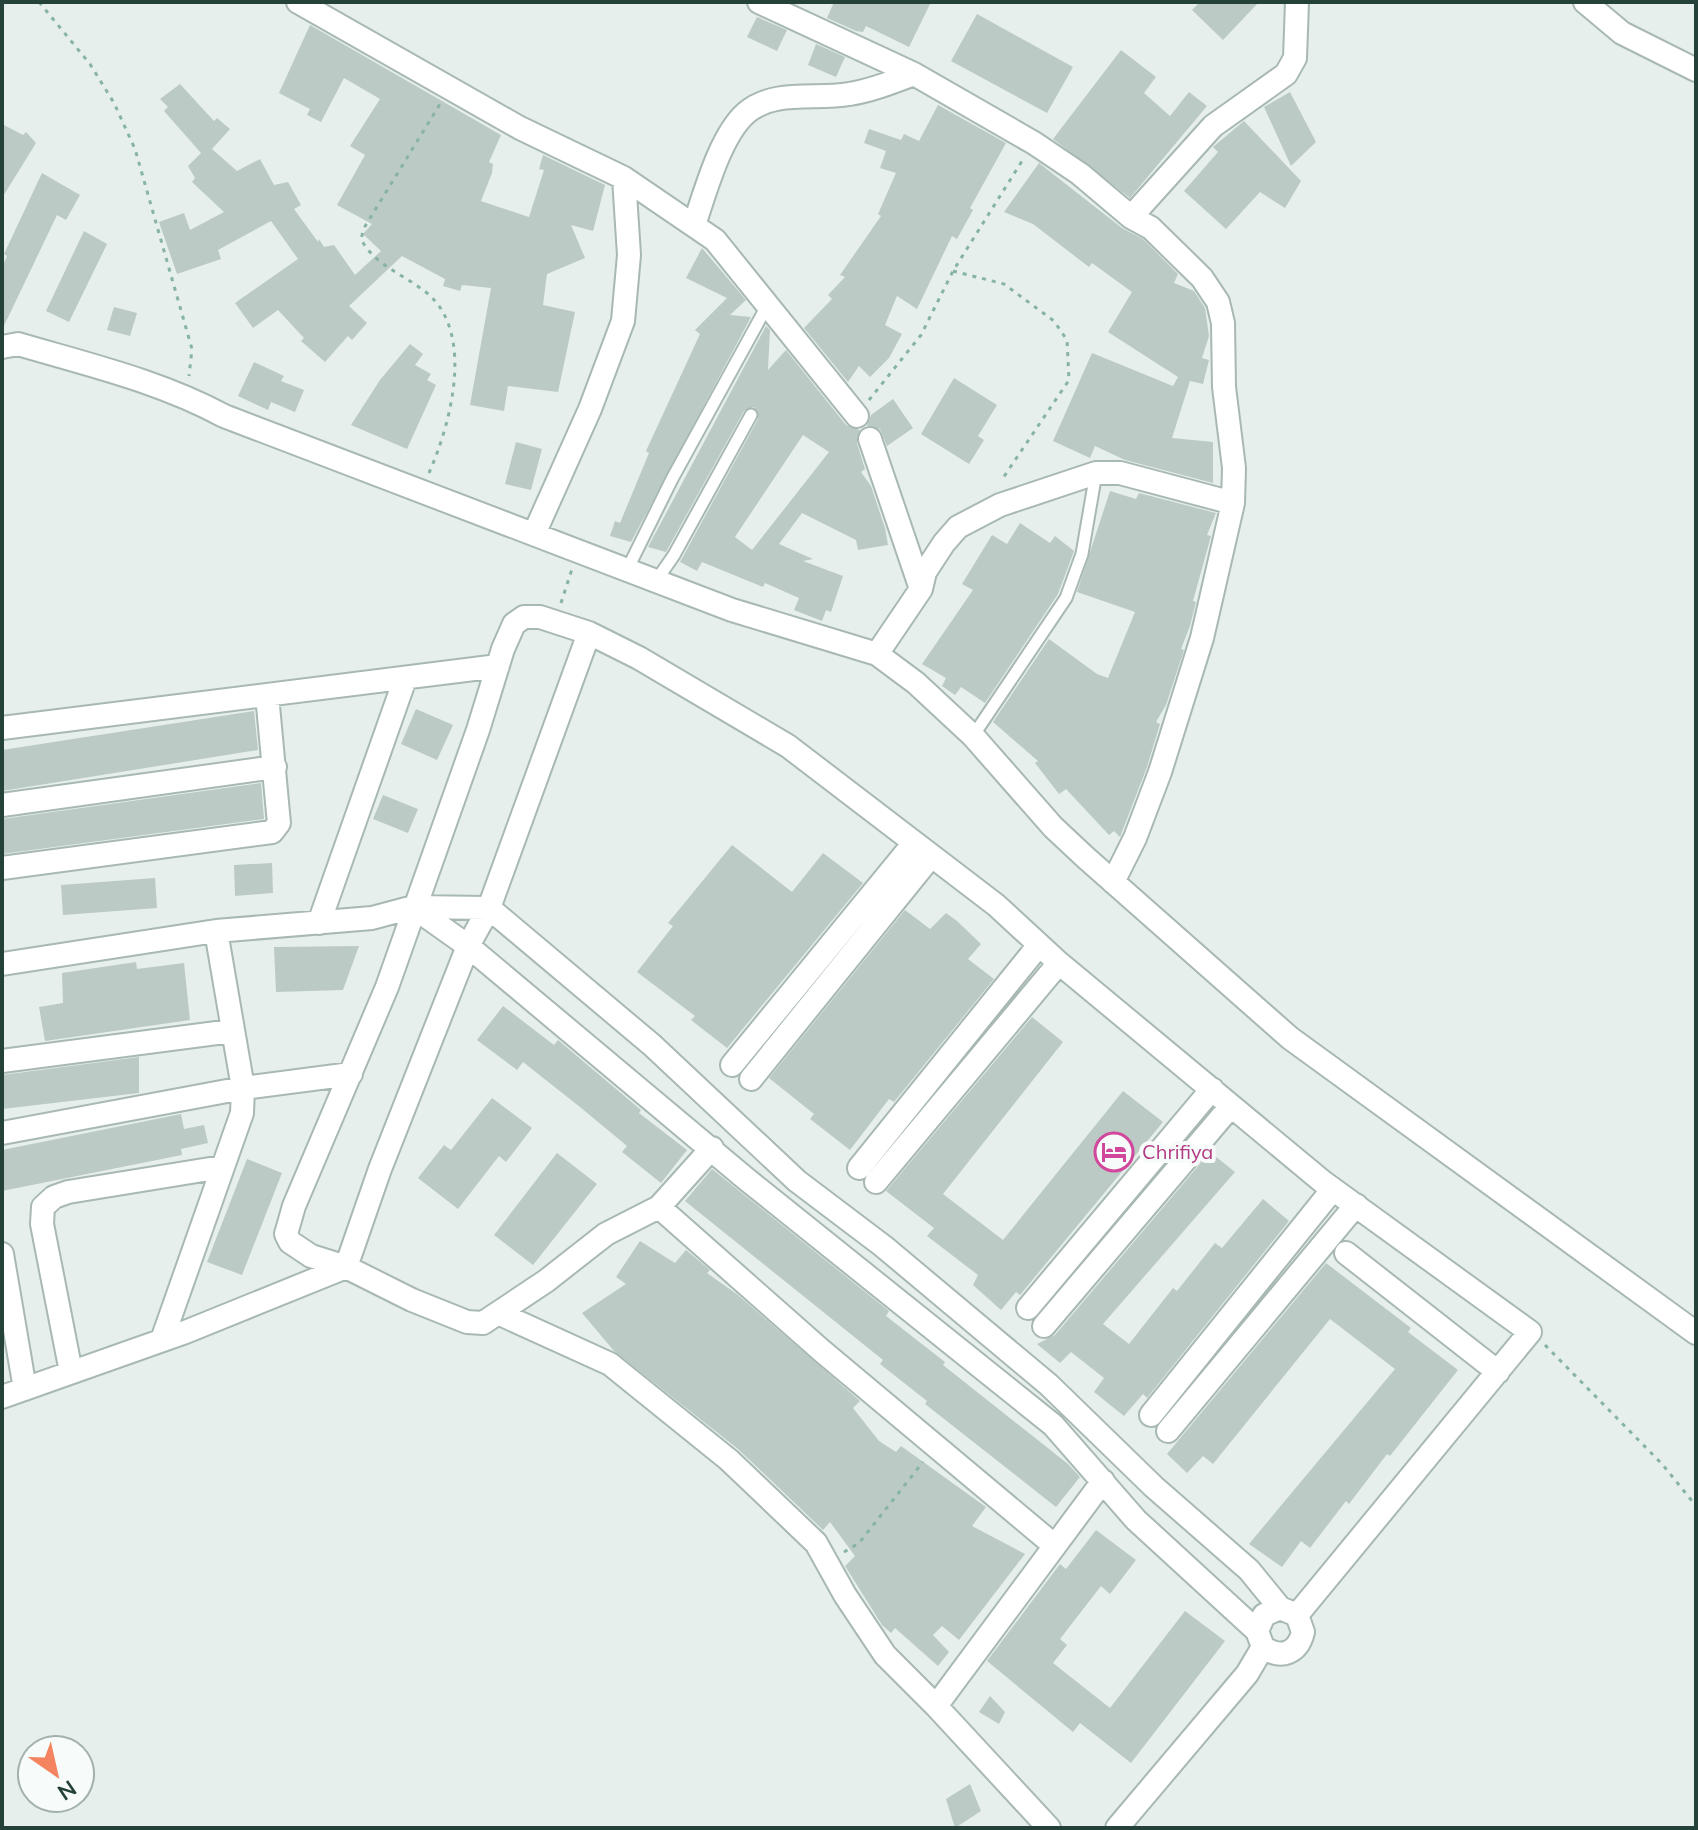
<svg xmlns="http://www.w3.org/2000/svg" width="1698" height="1830" viewBox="0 0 1698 1830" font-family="Mulish,sans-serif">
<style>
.building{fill:#bbcac4;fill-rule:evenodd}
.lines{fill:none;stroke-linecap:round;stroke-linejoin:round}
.lane-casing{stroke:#a8b8b2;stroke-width:15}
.street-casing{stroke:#a8b8b2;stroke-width:26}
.path{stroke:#86b3a5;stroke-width:3;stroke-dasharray:4 6;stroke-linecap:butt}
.lane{stroke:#fff;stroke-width:11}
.street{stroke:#fff;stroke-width:22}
.labels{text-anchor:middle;stroke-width:8;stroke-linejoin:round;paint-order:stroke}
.hotel-label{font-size:20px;fill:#b23c85;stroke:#f7fbf9;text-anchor:start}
</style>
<rect width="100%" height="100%" fill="#e6efeb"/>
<path class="building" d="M 834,2 L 931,2 L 909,47 L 866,26 L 863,32 L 856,31 L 827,18 Z
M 1200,2 L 1259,2 L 1223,40 L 1192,10 Z
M 977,14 L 1073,67 L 1047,113 L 951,61 Z
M 757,17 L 787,30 L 777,51 L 747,37 Z
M 310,25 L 501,135 L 489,162 L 493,164 L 492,173 L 481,201 L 529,217 L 544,170 L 539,169 L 543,155 L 605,185 L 593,231 L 571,225 L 585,258 L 547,274 L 543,305 L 575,312 L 558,392 L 508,386 L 504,411 L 470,405 L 491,288 L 462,285 L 460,291 L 443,286 L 445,279 L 402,256 L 349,306 L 367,323 L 352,340 L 348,336 L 325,362 L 301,341 L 304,338 L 278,310 L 253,328 L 235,303 L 298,259 L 271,221 L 218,250 L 221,259 L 177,274 L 159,222 L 184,213 L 190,230 L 224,212 L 192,182 L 195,178 L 188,166 L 201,153 L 164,111 L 168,107 L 160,99 L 180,84 L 214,121 L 217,118 L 230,129 L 212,149 L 237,171 L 260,159 L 274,185 L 288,182 L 301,205 L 294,209 L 318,242 L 319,239 L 324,247 L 334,245 L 355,275 L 381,251 L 363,234 L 372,224 L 337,205 L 365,155 L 350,146 L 380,99 L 344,78 L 321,122 L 307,115 L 310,109 L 279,93 Z
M 816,44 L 845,57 L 836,77 L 808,65 Z
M 1121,50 L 1156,77 L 1144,93 L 1170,116 L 1189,92 L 1207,106 L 1130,198 L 1053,139 Z
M 1290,92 L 1316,142 L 1291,166 L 1264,107 Z
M 938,105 L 1006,143 L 970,208 L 973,210 L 957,239 L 952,236 L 917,309 L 897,296 L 885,325 L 902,334 L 889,358 L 870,377 L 859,366 L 848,382 L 804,328 L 832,299 L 828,295 L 845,277 L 840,275 L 881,216 L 878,214 L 896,173 L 880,168 L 886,151 L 864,143 L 869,129 L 901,140 L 904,134 L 919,141 Z
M 1244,121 L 1301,181 L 1285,208 L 1260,192 L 1226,229 L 1184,191 L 1218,152 L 1213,147 Z
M 2,124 L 23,135 L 26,132 L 36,143 L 2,198 Z
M 1039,163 L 1122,228 L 1143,239 L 1178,274 L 1174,283 L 1194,291 L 1205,308 L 1209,336 L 1202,358 L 1209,360 L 1203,384 L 1190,381 L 1172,438 L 1213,442 L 1213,483 L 1125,460 L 1095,446 L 1090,458 L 1053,441 L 1092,353 L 1173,386 L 1178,377 L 1108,332 L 1132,292 L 1092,263 L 1089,267 L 1033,224 L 1004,212 Z
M 42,173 L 80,195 L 66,220 L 57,215 L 2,330 L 2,267 L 7,256 L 4,254 Z
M 84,231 L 107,244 L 69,322 L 46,311 Z
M 702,248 L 746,300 L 730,315 L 751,317 L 631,542 L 610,536 L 615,521 L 620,523 L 649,453 L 646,451 L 700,334 L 695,330 L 727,298 L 686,278 Z
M 114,307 L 137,313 L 130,336 L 107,330 Z
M 766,326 L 770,330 L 768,370 L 786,350 L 846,425 L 860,430 L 857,443 L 865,469 L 861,472 L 871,486 L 885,528 L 888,545 L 858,550 L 856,540 L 802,513 L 779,544 L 813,559 L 803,561 L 843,576 L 831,612 L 826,610 L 822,621 L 794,610 L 799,598 L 765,583 L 763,587 L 702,562 L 697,571 L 680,562 L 758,419 L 754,407 L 744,411 L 666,552 L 648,547 ZM 803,435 L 829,452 L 752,550 L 735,537 Z
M 410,344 L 423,354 L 415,365 L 431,374 L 427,380 L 436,385 L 407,449 L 351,425 L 380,380 Z
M 254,362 L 284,376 L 281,381 L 304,390 L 295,412 L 271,402 L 268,410 L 238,396 Z
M 954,378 L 997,405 L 978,436 L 984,440 L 969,464 L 921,434 Z
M 893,399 L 913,428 L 887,446 L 880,429 L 867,426 L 871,415 Z
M 516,442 L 542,449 L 531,490 L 505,484 Z
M 1110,491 L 1136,499 L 1139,493 L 1216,513 L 1207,535 L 1211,536 L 1193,601 L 1196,602 L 1190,626 L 1181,649 L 1184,650 L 1166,705 L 1156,722 L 1160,724 L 1147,767 L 1120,837 L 1114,831 L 1109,835 L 1066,789 L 1059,794 L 1035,763 L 1038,761 L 993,722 L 1049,639 L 1097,674 L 1108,678 L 1135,612 L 1077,592 Z
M 1020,523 L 1050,543 L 1055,536 L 1074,551 L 1058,594 L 985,703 L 961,687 L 955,695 L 942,686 L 946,678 L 922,664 L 973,590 L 962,584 L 992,535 L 1007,544 Z
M 416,709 L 453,725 L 437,760 L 401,744 Z
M 254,711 L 258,750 L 2,791 L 2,750 Z
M 261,783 L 264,819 L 2,854 L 2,819 Z
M 383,795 L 418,809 L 408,833 L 373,819 Z
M 732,845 L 792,892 L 823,853 L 863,883 L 727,1048 L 691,1020 L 695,1016 L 637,972 L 673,926 L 668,923 Z
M 272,863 L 273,893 L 235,896 L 234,865 Z
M 155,878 L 157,908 L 63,915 L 61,885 Z
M 905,910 L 930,929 L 946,913 L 957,921 L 981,944 L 968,959 L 994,979 L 894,1102 L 889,1099 L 850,1150 L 810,1119 L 814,1114 L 769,1078 Z
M 359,946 L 343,990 L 276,992 L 274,947 Z
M 136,962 L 137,969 L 184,963 L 190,1020 L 45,1041 L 39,1007 L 63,1003 L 62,973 Z
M 503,1006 L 554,1045 L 558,1040 L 641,1110 L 639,1113 L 687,1150 L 661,1183 L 622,1152 L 627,1146 L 580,1107 L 523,1062 L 517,1070 L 477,1040 Z
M 1032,1017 L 1063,1042 L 943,1194 L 1003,1240 L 1123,1091 L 1163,1122 L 1020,1295 L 1016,1292 L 1001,1310 L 973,1285 L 978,1275 L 927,1236 L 934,1228 L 886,1191 Z
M 139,1057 L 139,1093 L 2,1109 L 2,1075 Z
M 492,1098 L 532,1128 L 506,1162 L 499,1156 L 458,1209 L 418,1178 L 444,1145 L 451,1150 Z
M 181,1114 L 184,1129 L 204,1125 L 208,1143 L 181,1149 L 182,1155 L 2,1191 L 2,1150 Z
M 1210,1152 L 1235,1172 L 1103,1324 L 1129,1344 L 1173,1288 L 1177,1291 L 1215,1243 L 1222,1248 L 1263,1199 L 1289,1221 L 1147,1398 L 1143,1394 L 1124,1416 L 1094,1392 L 1104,1378 L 1071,1352 L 1060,1363 L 1037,1344 L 1055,1335 Z
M 557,1153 L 597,1184 L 533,1265 L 494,1235 Z
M 247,1159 L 282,1173 L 242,1275 L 207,1262 Z
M 712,1169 L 889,1311 L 886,1316 L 945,1362 L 943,1365 L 1068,1464 L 1080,1477 L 1056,1507 L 925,1404 L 927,1401 L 880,1364 L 883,1360 L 685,1201 Z
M 640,1241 L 675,1263 L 686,1250 L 710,1270 L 707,1273 L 738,1295 L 860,1401 L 853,1408 L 879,1441 L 896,1452 L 901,1446 L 986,1507 L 972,1526 L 1025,1554 L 959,1640 L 942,1626 L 933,1635 L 949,1652 L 938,1666 L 895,1628 L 891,1633 L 882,1625 L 845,1566 L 855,1556 L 830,1522 L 823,1530 L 738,1449 L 614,1351 L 582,1313 L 626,1284 L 616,1277 Z
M 1326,1263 L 1411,1328 L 1408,1332 L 1458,1370 L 1390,1456 L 1387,1454 L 1349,1504 L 1346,1501 L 1310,1548 L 1301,1541 L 1282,1567 L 1249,1544 L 1395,1369 L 1330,1319 L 1213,1464 L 1203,1456 L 1187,1473 L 1167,1454 Z
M 1096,1530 L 1136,1560 L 1110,1594 L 1101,1586 L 1060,1639 L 1067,1645 L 1053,1663 L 1110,1708 L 1185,1611 L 1225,1641 L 1131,1763 L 1080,1723 L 1073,1732 L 987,1661 L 1060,1564 L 1066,1569 Z
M 990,1696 L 1005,1712 L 999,1724 L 979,1712 Z
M 970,1784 L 981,1811 L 955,1828 L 946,1799 Z"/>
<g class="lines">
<g class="lane-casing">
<path id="lane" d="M 627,570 L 672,479 L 767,306
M 656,581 L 674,555 L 751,415
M 973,736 L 1066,598 L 1082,554 L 1096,473"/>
</g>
<g class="street-casing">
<path id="street" d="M 298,2 L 520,128 L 624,178 L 715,240 L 857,416
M 759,2 L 914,74
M 1585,2 L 1622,33 L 1696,70
M 1131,217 L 1213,126 L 1286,74 L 1295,58 L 1297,2
M 694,225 C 705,193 720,136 746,113 C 774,89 815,100 849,94 C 870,91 893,82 914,74 L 1034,143 L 1080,174 L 1131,217 L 1151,228 L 1202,278 L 1218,302 L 1223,323 L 1224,387 L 1234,468 L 1233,503 L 1202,638 L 1160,772 L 1135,838 L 1113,882
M 2,347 L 18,344 C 89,365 159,381 224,416 L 732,610 L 877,654 L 916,683 L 973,736 L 1053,827 L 1085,857 L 1290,1038 L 1696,1333
M 870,439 L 921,589
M 534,534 L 590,409 L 623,321 L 629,255 L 624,178
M 877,654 L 921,589 L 925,572 L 944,543 L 958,527 L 1000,505 L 1096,473 L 1120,473 L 1233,503
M 2,728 L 498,666
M 2,805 L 275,767
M 2,868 L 272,832 L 279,823 L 278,813 L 267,695
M 413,907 L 468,946 L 745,1178 L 1053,1425 L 1136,1520 L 1257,1631 L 1263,1647 C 1281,1660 1298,1653 1303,1632 L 1297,1615 L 1280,1608 L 1264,1615 L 1257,1631
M 319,923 L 405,679
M 2,964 L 216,931 L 372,918 L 413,907 L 489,908 L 652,1045 L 797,1181 L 883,1246 L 1049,1385 L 1154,1487 L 1249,1570 L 1280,1608
M 2,1061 L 232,1031
M 732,1065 L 914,843
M 751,1079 L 931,856
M 2,1133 L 243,1088 L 351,1074
M 712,1148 L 659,1207 L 606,1234 L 546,1281 L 483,1323 L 467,1322 L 412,1300 L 346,1267 L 311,1256 L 290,1242 L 286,1234 L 294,1206 L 387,987 L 478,730 L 503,649 L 514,624 L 524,617 L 540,617 L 589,633 L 639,658 L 788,746 L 996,905 L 1059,963 L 1323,1182 L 1530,1332 L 1297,1615
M 859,1168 L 1039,945
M 876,1182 L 1059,963
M 659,1207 L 822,1351 L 1055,1546
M 1346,1253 L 1498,1372
M 2,1254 L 25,1389
M 1028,1308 L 1212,1089
M 500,1314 L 610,1364 L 729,1460 L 816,1543 L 845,1595 L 885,1655 L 936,1706
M 1044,1326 L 1231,1106
M 162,1340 L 242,1113 L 243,1088 L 216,931
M 71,1372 L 42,1224 L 43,1207 L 54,1197 L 68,1192 L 222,1167
M 2,1397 L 183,1333 L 346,1267 L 380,1169 L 468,946 L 489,908 L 589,633
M 1151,1415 L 1333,1189
M 1168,1431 L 1356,1205
M 1049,1828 L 936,1706 L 1103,1481
M 1117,1828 L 1247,1674 L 1263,1647"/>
</g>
<path class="path" d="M 39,2 L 90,64 L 114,103 L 135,149 L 192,349 L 189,376
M 953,271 L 1004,284 L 1054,321 L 1067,340 L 1069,380 L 1001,481
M 869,400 L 921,335 L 953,271 L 1022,161
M 429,473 C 451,423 475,333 427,293 C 405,275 374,265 361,239 L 364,228 L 440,104
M 561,603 L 572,569
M 1545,1345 L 1663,1465 L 1696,1506
M 844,1552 L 859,1543 L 923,1462"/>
<use href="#lane" class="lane"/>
<use href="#street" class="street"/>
</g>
<defs>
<g id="hotel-ring" transform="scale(2)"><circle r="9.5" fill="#f7fbf9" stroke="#d1479c" stroke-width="1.5"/><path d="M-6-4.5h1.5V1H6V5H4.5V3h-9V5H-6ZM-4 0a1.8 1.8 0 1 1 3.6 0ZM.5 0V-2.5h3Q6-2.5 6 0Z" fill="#d1479c"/></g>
</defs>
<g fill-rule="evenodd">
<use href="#hotel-ring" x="1114" y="1152"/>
</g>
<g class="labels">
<g class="hotel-label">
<text x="1142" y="1159">Chrifiya</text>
</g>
</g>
<rect width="1698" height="1830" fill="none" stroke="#24423a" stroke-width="8"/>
<g transform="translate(56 1774) rotate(146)"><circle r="38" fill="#f7fbf9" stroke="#a3b1ad" stroke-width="2"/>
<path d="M0-6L14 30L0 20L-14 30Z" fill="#f4845f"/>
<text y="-12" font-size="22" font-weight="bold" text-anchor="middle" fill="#24423a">N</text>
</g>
</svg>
